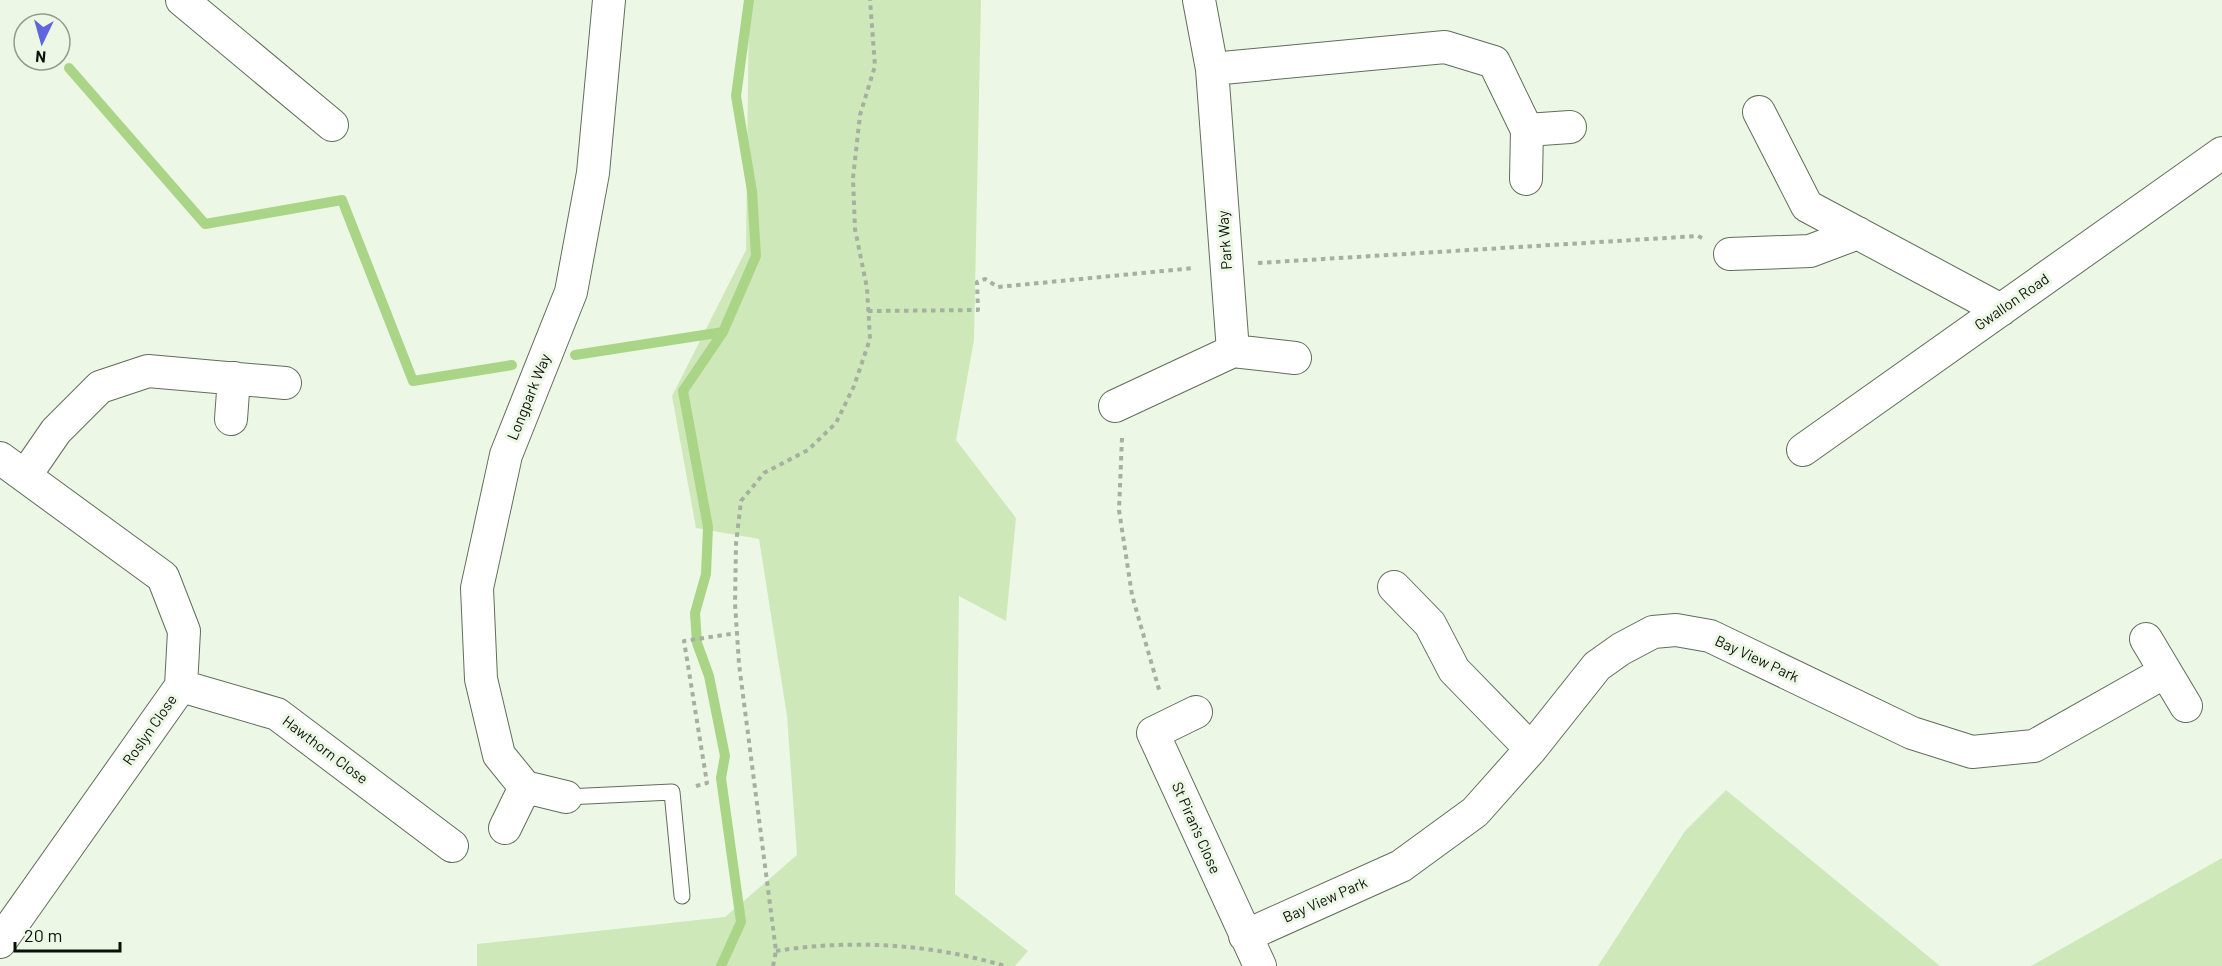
<svg xmlns="http://www.w3.org/2000/svg" width="2222" height="966" viewBox="0 0 2222 966" font-family="Barlow,sans-serif">
<style>
.green{fill:#cee8ba}
.lines{fill:none;stroke-linecap:round;stroke-linejoin:round}
.stream{stroke:#aad587;stroke-width:10}
.service-casing{stroke:#626c5b;stroke-width:17}
.minor-casing{stroke:#626c5b;stroke-width:34}
.path{stroke:#a6b0a0;stroke-width:4;stroke-dasharray:4.5 4.5;stroke-linecap:butt}
.service{stroke:#fff;stroke-width:15}
.minor{stroke:#fff;stroke-width:32}
.labels{text-anchor:middle;stroke-width:6;stroke-linejoin:round;paint-order:stroke}
.street-label{font-size:15px;fill:#0c1009;stroke:#ecf8e5}
</style>
<rect width="100%" height="100%" fill="#ecf8e5"/>
<path class="green" d="M 749,0 L 981,0 L 974,340 L 956,440 L 1016,518 L 1006,621 L 959,596 L 955,894 L 1028,951 L 1015,966 L 477,966 L 477,944 L 725,917 L 797,855 L 787,716 L 759,539 L 696,528 L 672,396 L 746,250 Z
M 1726,790 L 1940,966 L 1598,966 L 1685,831 Z
M 2222,858 L 2222,966 L 2031,966 Z"/>
<g class="lines">
<path class="stream" d="M 69,68 L 205,224 L 342,200 L 413,381 L 512,365
M 575,355 L 723,332
M 721,966 L 741,922 L 721,778 L 725,756 L 709,676 L 697,643 L 695,613 L 706,574 L 708,527 L 683,391 L 723,332 L 756,256 L 752,191 L 736,96 L 749,0"/>
<g class="service-casing">
<path id="service" d="M 566,797 L 672,792 L 682,896"/>
</g>
<g class="minor-casing">
<path id="minor" d="M 182,0 L 332,125
M 1212,69 L 1445,47 L 1494,62 L 1527,130 L 1526,179
M 1759,112 L 1807,206 L 2001,310
M 1527,130 L 1570,127
M 1730,254 L 1810,251 L 1858,233
M 1233,351 L 1295,358
M 1115,406 L 1233,351 L 1212,69 L 1199,0
M 231,419 L 234,378
M 1803,450 L 2222,153
M 0,458 L 163,577 L 184,631 L 181,686 L 0,942
M 25,476 L 56,431 L 100,387 L 148,371 L 285,383
M 1394,587 L 1430,624 L 1454,670 L 1531,749
M 2146,639 L 2186,706
M 181,686 L 277,714 L 452,846
M 1196,712 L 1153,733 L 1260,966
M 566,797 L 525,787 L 499,755 L 481,679 L 477,588 L 506,455 L 571,292 L 593,173 L 609,0
M 505,828 L 525,787
M 1245,936 L 1401,866 L 1475,812 L 1531,749 L 1597,666 L 1621,649 L 1653,632 L 1676,630 L 1710,636 L 1912,733 L 1972,752 L 2034,746 L 2165,672"/>
</g>
<path class="path" d="M 1258,263 L 1698,236 L 1702,238
M 868,311 L 978,310 L 977,282 L 985,279 L 998,287 L 1194,268
M 1122,438 L 1119,510 L 1132,595 L 1160,693
M 696,786 L 707,783 L 684,641 L 737,633
M 776,951 C 851,939 932,944 1005,966
M 773,966 L 776,951 L 739,664 L 735,603 L 736,544 L 741,501 L 764,473 L 808,450 L 836,423 L 854,386 L 870,339 L 867,288 L 855,229 L 853,178 L 860,115 L 875,66 L 870,0"/>
<use href="#service" class="service"/>
<use href="#minor" class="minor"/>
</g>
<g class="labels">
<g class="street-label">
<text transform="translate(1225 240) rotate(-94)" y="5">Park Way</text>
<text transform="translate(2012 302) rotate(-35)" y="5">Gwallon Road</text>
<text transform="translate(529 397) rotate(-68)" y="5">Longpark Way</text>
<text transform="translate(1757 659) rotate(25)" y="5">Bay View Park</text>
<text transform="translate(150 730) rotate(-55)" y="5">Roslyn Close</text>
<text transform="translate(325 750) rotate(37)" y="5">Hawthorn Close</text>
<text transform="translate(1196 828) rotate(66)" y="5">St Piran's Close</text>
<text transform="translate(1325 900) rotate(-24)" y="5">Bay View Park</text>
</g>
</g>
<g transform="translate(42 42) rotate(185)"><circle r="28" fill="#ecf8e5" stroke="#929b8d" stroke-width="1.5"/>
<path d="M0-4.5L10 22L0 15L-10 22Z" fill="#5f65dd"/>
<text y="-9" font-size="16" font-weight="bold" text-anchor="middle" fill="#0c1009">N</text>
</g>
<path d="M15 942v9h105v-9" fill="none" stroke="#0c1009" stroke-width="3"/>
<text x="24" y="942" font-size="18" fill="#0c1009" stroke="#ecf8e5" stroke-width="4.5" paint-order="stroke">20 m</text>
</svg>
